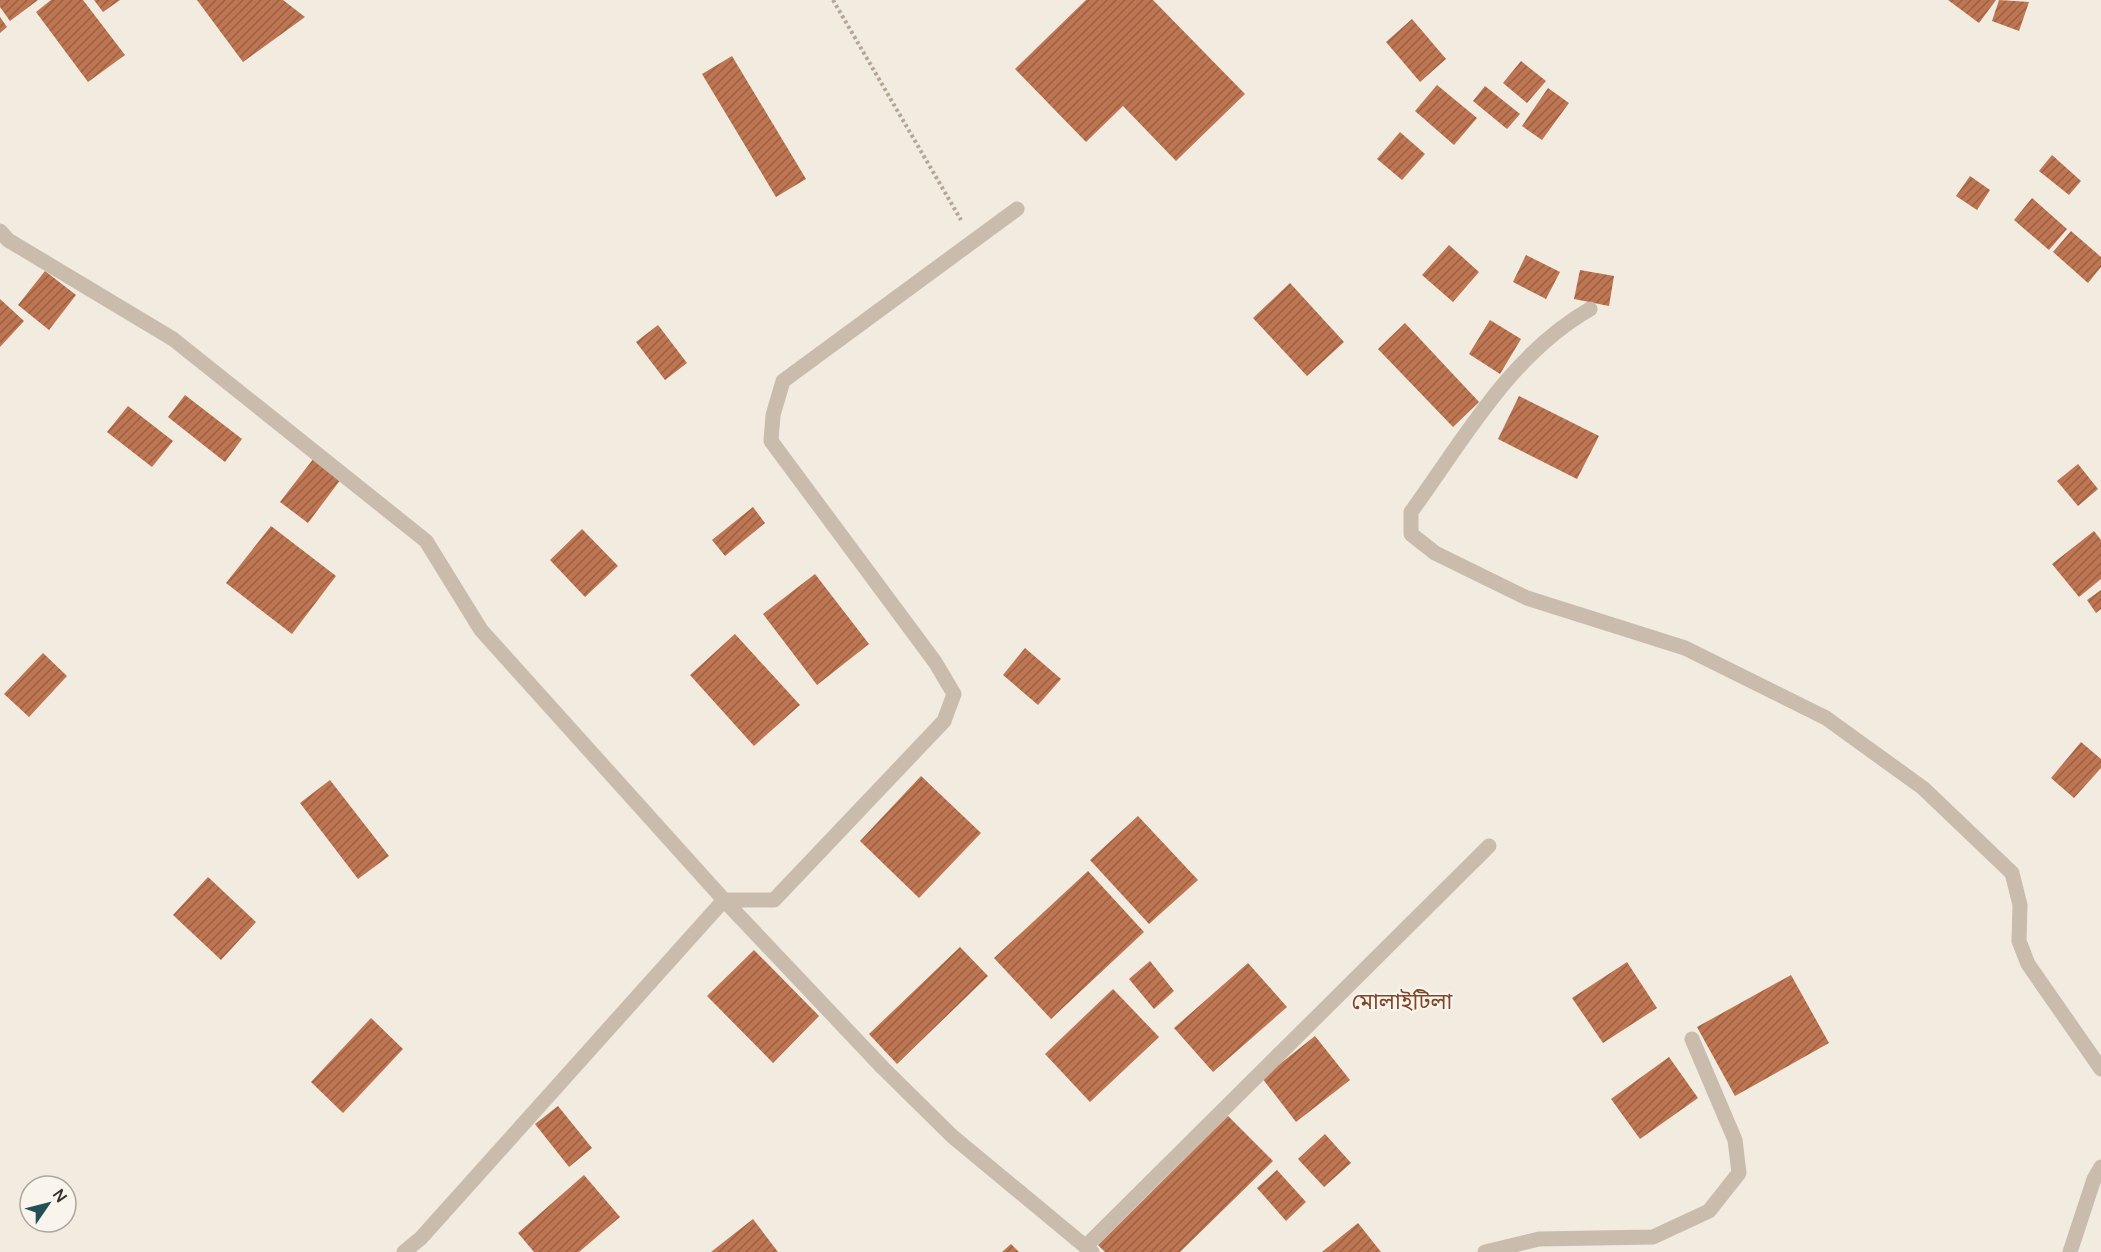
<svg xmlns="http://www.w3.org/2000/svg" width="2101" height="1252" viewBox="0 0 2101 1252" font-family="Manrope,'Noto Sans Bengali',sans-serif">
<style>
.building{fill:url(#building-hatch)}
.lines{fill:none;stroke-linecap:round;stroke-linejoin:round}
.path{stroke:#b5a696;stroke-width:4;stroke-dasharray:3 3;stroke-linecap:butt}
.minor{stroke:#c9bcac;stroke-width:15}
.labels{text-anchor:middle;stroke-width:4.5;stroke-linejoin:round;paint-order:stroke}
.quarter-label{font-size:22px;fill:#814629;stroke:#f9f4ec}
</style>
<defs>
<pattern id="building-hatch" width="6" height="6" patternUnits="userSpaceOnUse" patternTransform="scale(1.5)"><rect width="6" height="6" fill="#bd7552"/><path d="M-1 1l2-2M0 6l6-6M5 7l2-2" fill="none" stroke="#9b6044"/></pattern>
</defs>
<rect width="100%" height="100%" fill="#f1ebe0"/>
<path class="building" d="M 0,0 L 38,0 L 10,21 L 0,7 Z
M 51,0 L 83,0 L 125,55 L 88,82 L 36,12 Z
M 94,0 L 120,0 L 103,12 Z
M 197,0 L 283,0 L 305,17 L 243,62 Z
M 1086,0 L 1153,0 L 1245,94 L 1176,161 L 1123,106 L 1086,142 L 1015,69 Z
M 1948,0 L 1996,0 L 1979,23 Z
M 1999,0 L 2029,2 L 2019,31 L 1992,21 Z
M 0,17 L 7,27 L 0,33 Z
M 1412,19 L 1446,59 L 1420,82 L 1386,42 Z
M 732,56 L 806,179 L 776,197 L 702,74 Z
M 1521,61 L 1546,81 L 1527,103 L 1503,83 Z
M 1437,85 L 1477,118 L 1454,145 L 1415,111 Z
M 1485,86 L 1520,114 L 1507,129 L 1473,101 Z
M 1548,88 L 1569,103 L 1542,140 L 1522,126 Z
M 1400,132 L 1425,154 L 1402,180 L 1377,159 Z
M 2052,155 L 2081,181 L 2069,195 L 2039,171 Z
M 1970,176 L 1990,190 L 1977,210 L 1956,196 Z
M 2032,198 L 2067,229 L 2049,250 L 2014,220 Z
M 2071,231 L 2101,257 L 2101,267 L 2088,283 L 2053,252 Z
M 1449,245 L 1479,272 L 1453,302 L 1422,275 Z
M 1526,255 L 1560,272 L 1546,299 L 1513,282 Z
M 1580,270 L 1614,276 L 1609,306 L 1574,299 Z
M 45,271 L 76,295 L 49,330 L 18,305 Z
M 1290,283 L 1344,342 L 1307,376 L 1253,318 Z
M 0,299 L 24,321 L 0,347 Z
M 1490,320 L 1521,339 L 1500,374 L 1469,354 Z
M 1405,323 L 1479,402 L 1453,427 L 1378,349 Z
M 658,325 L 687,363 L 665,380 L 636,342 Z
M 185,395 L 242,439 L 225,462 L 168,417 Z
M 1519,396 L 1599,436 L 1577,479 L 1498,439 Z
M 128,406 L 173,441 L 152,467 L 107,432 Z
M 314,458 L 341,479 L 308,523 L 280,502 Z
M 2078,464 L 2098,489 L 2078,506 L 2057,481 Z
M 753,507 L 765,523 L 725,556 L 712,540 Z
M 271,526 L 336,576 L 292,634 L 226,583 Z
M 582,529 L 618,566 L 585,597 L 550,560 Z
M 2094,531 L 2101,540 L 2101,579 L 2079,597 L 2052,564 Z
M 815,574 L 869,644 L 817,685 L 763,614 Z
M 2101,590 L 2101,609 L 2096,613 L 2087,600 Z
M 735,634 L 800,705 L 754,746 L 690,675 Z
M 1025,648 L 1061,679 L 1038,705 L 1003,675 Z
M 43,653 L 67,676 L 29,717 L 4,694 Z
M 2081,742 L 2101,759 L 2101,768 L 2074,798 L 2051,778 Z
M 921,776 L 981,833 L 919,898 L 860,841 Z
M 330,780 L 389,856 L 358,879 L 300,803 Z
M 1138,816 L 1198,880 L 1149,924 L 1090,860 Z
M 1088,871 L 1144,932 L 1051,1019 L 994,958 Z
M 208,877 L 256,922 L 221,960 L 173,915 Z
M 960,947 L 988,976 L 897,1064 L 869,1034 Z
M 754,950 L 819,1016 L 773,1063 L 707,996 Z
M 1150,961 L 1174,991 L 1154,1009 L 1129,979 Z
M 1627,962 L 1657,1008 L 1603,1043 L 1572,998 Z
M 1248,963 L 1287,1007 L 1213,1072 L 1174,1028 Z
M 1791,975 L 1829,1043 L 1735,1096 L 1697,1027 Z
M 1113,989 L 1159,1037 L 1090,1102 L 1045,1054 Z
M 371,1018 L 403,1049 L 343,1113 L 311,1082 Z
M 1315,1036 L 1350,1080 L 1296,1122 L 1262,1078 Z
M 1669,1057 L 1698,1098 L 1640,1139 L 1611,1099 Z
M 558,1106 L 592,1148 L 569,1167 L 535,1124 Z
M 1228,1116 L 1273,1161 L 1180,1252 L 1105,1252 L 1098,1245 Z
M 1325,1134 L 1351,1163 L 1324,1187 L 1298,1159 Z
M 1277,1170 L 1306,1202 L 1286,1221 L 1257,1188 Z
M 584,1175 L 620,1217 L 579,1252 L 534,1252 L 518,1233 Z
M 753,1219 L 778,1252 L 711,1252 Z
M 1358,1223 L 1381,1252 L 1322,1252 Z
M 1011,1244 L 1019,1252 L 1002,1252 Z"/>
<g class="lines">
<path class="path" d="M 833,0 L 961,220"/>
<path class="minor" d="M 0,231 L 8,240 L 173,339 L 426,541 L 481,630 L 724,900 L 883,1068 L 952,1136 L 1092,1252
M 1590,309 C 1510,355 1464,439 1411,512 L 1411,534 L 1435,553 L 1527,598 L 1685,648 L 1826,718 L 1923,788 L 2012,873 L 2020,905 L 2019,941 L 2028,964 L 2101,1069
M 1086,1246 L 1489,846
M 404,1252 L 421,1238 L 724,900 L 774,900 L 944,721 L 954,694 L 935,662 L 771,441 L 773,415 L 783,381 L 1017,209
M 1485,1252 L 1539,1239 L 1653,1237 L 1709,1211 L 1739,1173 L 1735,1140 L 1692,1039
M 2070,1252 L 2094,1179 L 2101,1167"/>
</g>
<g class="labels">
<g class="quarter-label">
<text x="1402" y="1009">মোলাইটিলা</text>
</g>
</g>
<g transform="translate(48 1204) rotate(55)"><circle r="28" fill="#f9f4ec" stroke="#aca69f" stroke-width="1.5"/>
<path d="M0-4.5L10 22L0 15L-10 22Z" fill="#234f56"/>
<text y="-9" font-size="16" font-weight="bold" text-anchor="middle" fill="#38302b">N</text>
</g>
</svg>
